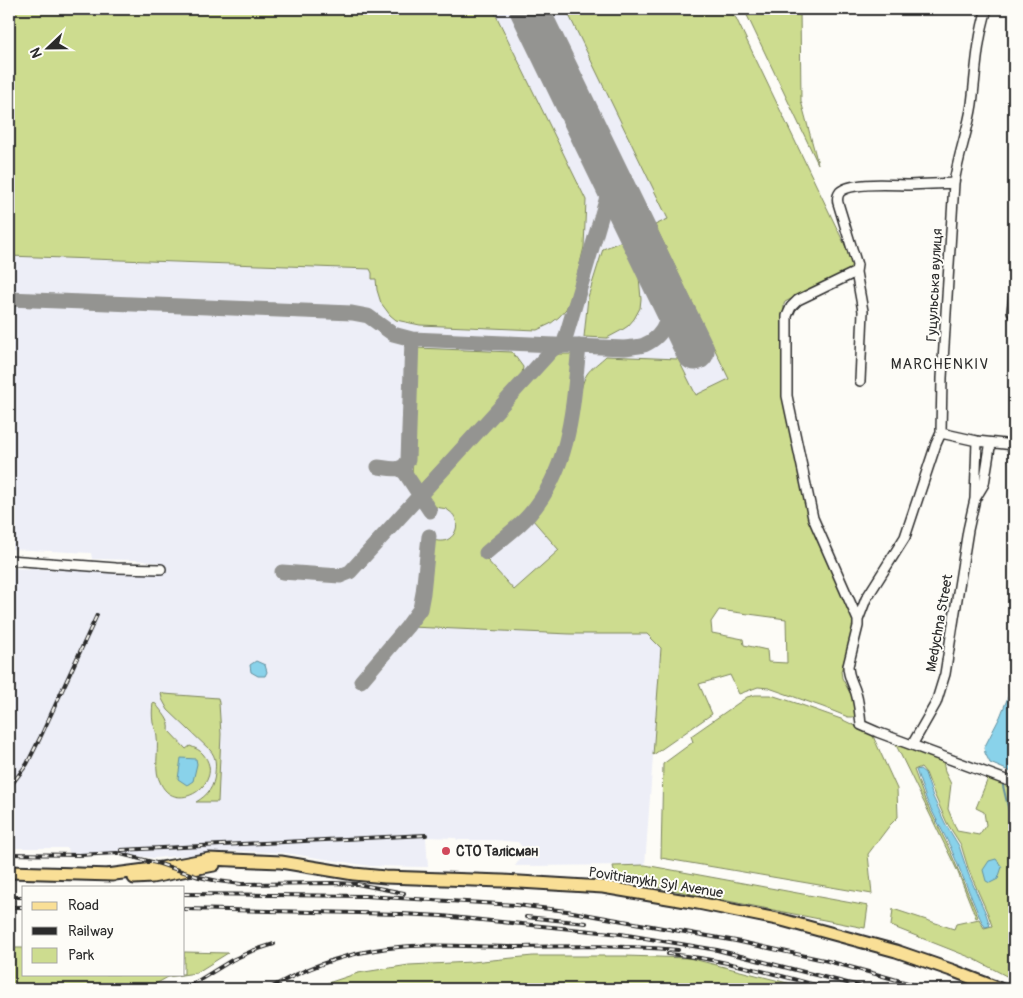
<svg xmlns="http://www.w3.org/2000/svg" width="1023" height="998" viewBox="0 0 1023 998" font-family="Pangolin,sans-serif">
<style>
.built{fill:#edeef7}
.green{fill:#cddc8f;stroke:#7c845d;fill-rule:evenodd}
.water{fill:#89d2ea;stroke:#638f9e}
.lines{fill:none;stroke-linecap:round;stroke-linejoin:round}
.stream{stroke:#638f9e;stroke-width:2}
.taxiway{stroke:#949491;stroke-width:15}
.runway{stroke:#949491;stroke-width:39}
.minor-casing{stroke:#2b2b2b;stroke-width:12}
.major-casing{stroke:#2b2b2b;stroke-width:15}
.minor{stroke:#fdfcf7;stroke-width:9}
.major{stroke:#f9df96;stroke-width:11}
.rail-casing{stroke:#2b2b2b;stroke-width:4}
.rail{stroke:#fdfcf7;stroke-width:2;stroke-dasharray:5.5;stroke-linecap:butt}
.poi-dot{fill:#d1495b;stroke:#fdfcf7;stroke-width:2}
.labels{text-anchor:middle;stroke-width:4;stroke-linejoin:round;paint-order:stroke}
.street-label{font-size:14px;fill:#2b2b2b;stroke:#fdfcf7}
.poi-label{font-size:14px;font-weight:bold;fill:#2b2b2b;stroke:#fdfcf7;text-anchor:start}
.neighbourhood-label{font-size:15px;letter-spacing:1px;fill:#2b2b2b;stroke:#fdfcf7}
</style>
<rect width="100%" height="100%" fill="#fdfcf7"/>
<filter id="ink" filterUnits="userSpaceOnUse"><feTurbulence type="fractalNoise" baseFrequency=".02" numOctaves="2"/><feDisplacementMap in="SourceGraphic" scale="10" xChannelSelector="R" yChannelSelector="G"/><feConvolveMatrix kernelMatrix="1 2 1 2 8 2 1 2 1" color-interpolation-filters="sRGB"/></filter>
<g filter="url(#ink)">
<path class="built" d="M 9,9 L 728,9 L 736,18 L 785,302 L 784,304 L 782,393 L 784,403 L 809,519 L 853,631 L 841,671 L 842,678 L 850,693 L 793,619 L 719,609 L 648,634 L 661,648 L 645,865 L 515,866 L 525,851 L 518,842 L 494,840 L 457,840 L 456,838 L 426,837 L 428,867 L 370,866 L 286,853 L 235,851 L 154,858 L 126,855 L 70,857 L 68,848 L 9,848 L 9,568 L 161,573 L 162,563 L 135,560 L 92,559 L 91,553 L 9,549 Z"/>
<path class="green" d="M 9,9 L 493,9 L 586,200 L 584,247 L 573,293 L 566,309 L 559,317 L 550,324 L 537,330 L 420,325 L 396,320 L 390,315 L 381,303 L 377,290 L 376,279 L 372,279 L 372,273 L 370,269 L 9,256 Z
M 566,9 L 728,9 L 736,18 L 853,262 L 853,268 L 785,302 L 784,304 L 782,393 L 809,519 L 854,621 L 853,631 L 841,671 L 842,678 L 850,693 L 854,697 L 856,707 L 855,716 L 853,717 L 848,717 L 823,707 L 769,688 L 758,687 L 739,694 L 730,675 L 699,684 L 712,714 L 653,755 L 661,648 L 647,634 L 570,634 L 411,627 L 423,610 L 426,593 L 431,539 C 436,541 441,542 447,540 C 459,534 460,518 449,511 C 445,507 439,509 434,506 C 431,504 429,499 427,497 L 557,354 L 572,354 C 571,374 570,393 568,412 C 562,452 546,490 518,519 C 506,530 492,540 479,551 L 514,590 L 559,550 L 532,519 C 547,500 560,480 568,456 C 572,442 576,427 578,411 C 579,401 581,383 587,374 C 591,368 601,361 606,356 L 678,359 L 696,395 L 729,379 L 655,225 L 668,219 ZM 719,610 L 786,619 L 787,663 L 768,662 L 767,650 L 744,645 L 743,639 L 712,633 L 711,622 Z
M 744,9 L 800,9 L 801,101 L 818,164 Z
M 622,241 L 639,277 L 641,299 L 640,308 L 634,319 L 628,326 L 622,330 L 607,338 L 584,337 L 588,297 L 603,249 Z
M 417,348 L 512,352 L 523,367 L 522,374 L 419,486 L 412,476 Z
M 161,692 L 164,694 L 218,698 L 219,703 L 221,734 L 218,802 L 196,802 C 208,795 214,787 215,773 C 216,763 216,757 210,750 L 168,710 L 162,699 Z
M 755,695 L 771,695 L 796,703 L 841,719 L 872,734 L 897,789 L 898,817 L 890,825 L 868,854 L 872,894 L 661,858 L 663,764 L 693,742 L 691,736 L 747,697 Z
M 153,703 L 156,704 C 162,713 171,720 169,731 L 186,749 L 190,746 C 195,748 200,750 203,754 C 227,782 177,816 161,784 C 153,770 159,753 157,738 C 157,732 155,728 153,723 C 152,716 152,710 153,703 Z
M 896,741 L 943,761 L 945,772 L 951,784 L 948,809 L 957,831 L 979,835 L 986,825 L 984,812 L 976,808 L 989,776 L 1014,787 L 1014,980 L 972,958 L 891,926 L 893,909 L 954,929 L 956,924 L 979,919 L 984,928 L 992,926 L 988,914 L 969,871 L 961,845 L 947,823 L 935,796 L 926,773 L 921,767 L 914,770 L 925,800 L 948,846 L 978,917 L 976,918 L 957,870 L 896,745 Z
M 645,865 L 868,906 L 865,928 L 616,879 L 613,866 Z
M 9,948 L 24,948 L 24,974 L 184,974 L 184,952 L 228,953 L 196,973 L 168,977 L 147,989 L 9,989 Z
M 533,956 L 625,956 L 689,958 L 811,989 L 691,989 L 681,987 L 671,989 L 593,989 L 587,988 L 582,989 L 540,989 L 534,988 L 507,987 L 506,989 L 480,989 L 478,985 L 412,989 L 310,989 L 358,973 L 409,965 L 472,962 Z"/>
<path class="water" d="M 256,661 L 265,665 L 267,672 L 265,676 L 258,676 L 251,672 L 250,665 Z
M 1014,682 L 1014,773 L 990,763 L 985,753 L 984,748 L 1000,717 Z
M 181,758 L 196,759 L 197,764 L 193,781 L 187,785 L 178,779 Z
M 920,769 L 925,773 L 933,797 L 945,823 L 959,846 L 968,873 L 986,914 L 990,926 L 985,927 L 980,918 L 950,846 L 927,801 L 916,770 Z
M 996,859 L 1002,867 L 998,879 L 990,883 L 986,881 L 983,870 L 989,861 Z"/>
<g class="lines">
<path class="stream" d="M 1003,784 L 1003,786 L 1009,811 L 1014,877"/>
<path class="taxiway" d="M 9,299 L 352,313 L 368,316 L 393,334 L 412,339 L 624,348 C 631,347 638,347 644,345 C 666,336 673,312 666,291
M 563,346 L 612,180
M 378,467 C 389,468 403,473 408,460 L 412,339
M 400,469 L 405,473 L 430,511
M 486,553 C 500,540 517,529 529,515 C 571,467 573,406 579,346
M 282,572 L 340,576 L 350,572 L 552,350 L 561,345
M 361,681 L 407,627 L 420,609 L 423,593 L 429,536"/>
<path class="runway" d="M 529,9 L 695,351"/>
<g class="minor-casing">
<path id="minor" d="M 987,9 C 977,40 976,72 972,104 C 968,131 958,156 954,183 L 942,378 L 941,433 L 936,444 L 905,537 L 866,599 L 858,620 L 858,626 L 848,666 C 848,677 853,683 856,693 C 859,703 860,714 861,725 L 877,732 L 1014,783
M 856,272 L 798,300 L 791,307 L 787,316 L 787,396 L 813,518 L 858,620
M 1014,295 L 1012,311 L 1014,315
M 860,381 L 863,311 L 856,272 L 857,265 L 838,203 C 837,199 837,196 840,192 C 851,181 895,185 910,185 C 925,184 939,184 954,183
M 941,433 L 977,441 L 1014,445
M 975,499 L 984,484 L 990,447 L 994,443
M 9,560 L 116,568 L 161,569
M 912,745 L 936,703 L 945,674 L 968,530 L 975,499 L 977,441"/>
</g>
<g class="major-casing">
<path id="major" d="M 9,872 L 113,875
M 107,875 L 161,868 L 209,859 L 281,862 L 354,874 L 385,877 L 503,881 L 603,887 L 698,903 L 782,920 L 896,951 L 954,971 L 1000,989
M 134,878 L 152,877 L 214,865"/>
</g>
<use href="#minor" class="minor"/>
<use href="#major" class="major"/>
<g class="rail-casing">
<path id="rail" d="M 9,788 L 27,764 L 40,738 L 97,615
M 121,850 L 426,835
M 9,854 L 79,855 L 117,853 L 160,864 L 199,877 L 218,881 L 241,884 L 333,883 L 357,884 L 404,893
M 184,894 L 365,896 L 516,905 L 567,911 L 736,941 L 824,960 L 883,976 L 928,989
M 9,897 L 24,897
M 9,907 L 24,907
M 184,909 L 401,914 L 442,916 L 621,934 L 717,950 L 871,989
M 526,917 L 586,923
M 668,954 C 724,959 777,975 831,989
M 185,989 L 232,960 L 252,951 L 274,944
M 269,989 C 301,970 339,956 375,950 C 421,942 469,947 515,947 C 569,946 624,945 678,950"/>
</g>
<use href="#rail" class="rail"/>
</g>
</g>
<circle class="poi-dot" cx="446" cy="851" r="5"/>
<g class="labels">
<g class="street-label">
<text transform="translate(934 285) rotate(-87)" y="5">Гуцульська вулиця</text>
<text transform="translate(939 623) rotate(-80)" y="5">Medychna Street</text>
<text transform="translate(656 882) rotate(9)" y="5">Povitrianykh Syl Avenue</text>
</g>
<g class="poi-label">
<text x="456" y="856">СТО Талісман</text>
</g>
<g class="neighbourhood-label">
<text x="940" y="369">MARCHENKIV</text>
</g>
</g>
<rect width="1023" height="998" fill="none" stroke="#fdfcf7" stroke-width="30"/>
<rect x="15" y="15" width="993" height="968" fill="none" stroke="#2b2b2b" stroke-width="2" filter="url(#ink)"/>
<rect x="22" y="886" width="162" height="90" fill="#fdfcf7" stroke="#a9a8a5"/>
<rect x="32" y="902" width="25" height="8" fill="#f9df96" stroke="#a9a8a5"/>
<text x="68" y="910" font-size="15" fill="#2b2b2b">Road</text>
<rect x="32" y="927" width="25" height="8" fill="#2b2b2b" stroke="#a9a8a5"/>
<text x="68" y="936" font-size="15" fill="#2b2b2b">Railway</text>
<rect x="32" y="948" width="25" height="15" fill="#cddc8f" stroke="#a9a8a5"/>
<text x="68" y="960" font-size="15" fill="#2b2b2b">Park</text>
<g transform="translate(48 48) rotate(248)" stroke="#fdfcf7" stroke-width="4" paint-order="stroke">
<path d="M0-4L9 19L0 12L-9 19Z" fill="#2b2b2b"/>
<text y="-8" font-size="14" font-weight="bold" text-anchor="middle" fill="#2b2b2b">N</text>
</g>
</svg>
